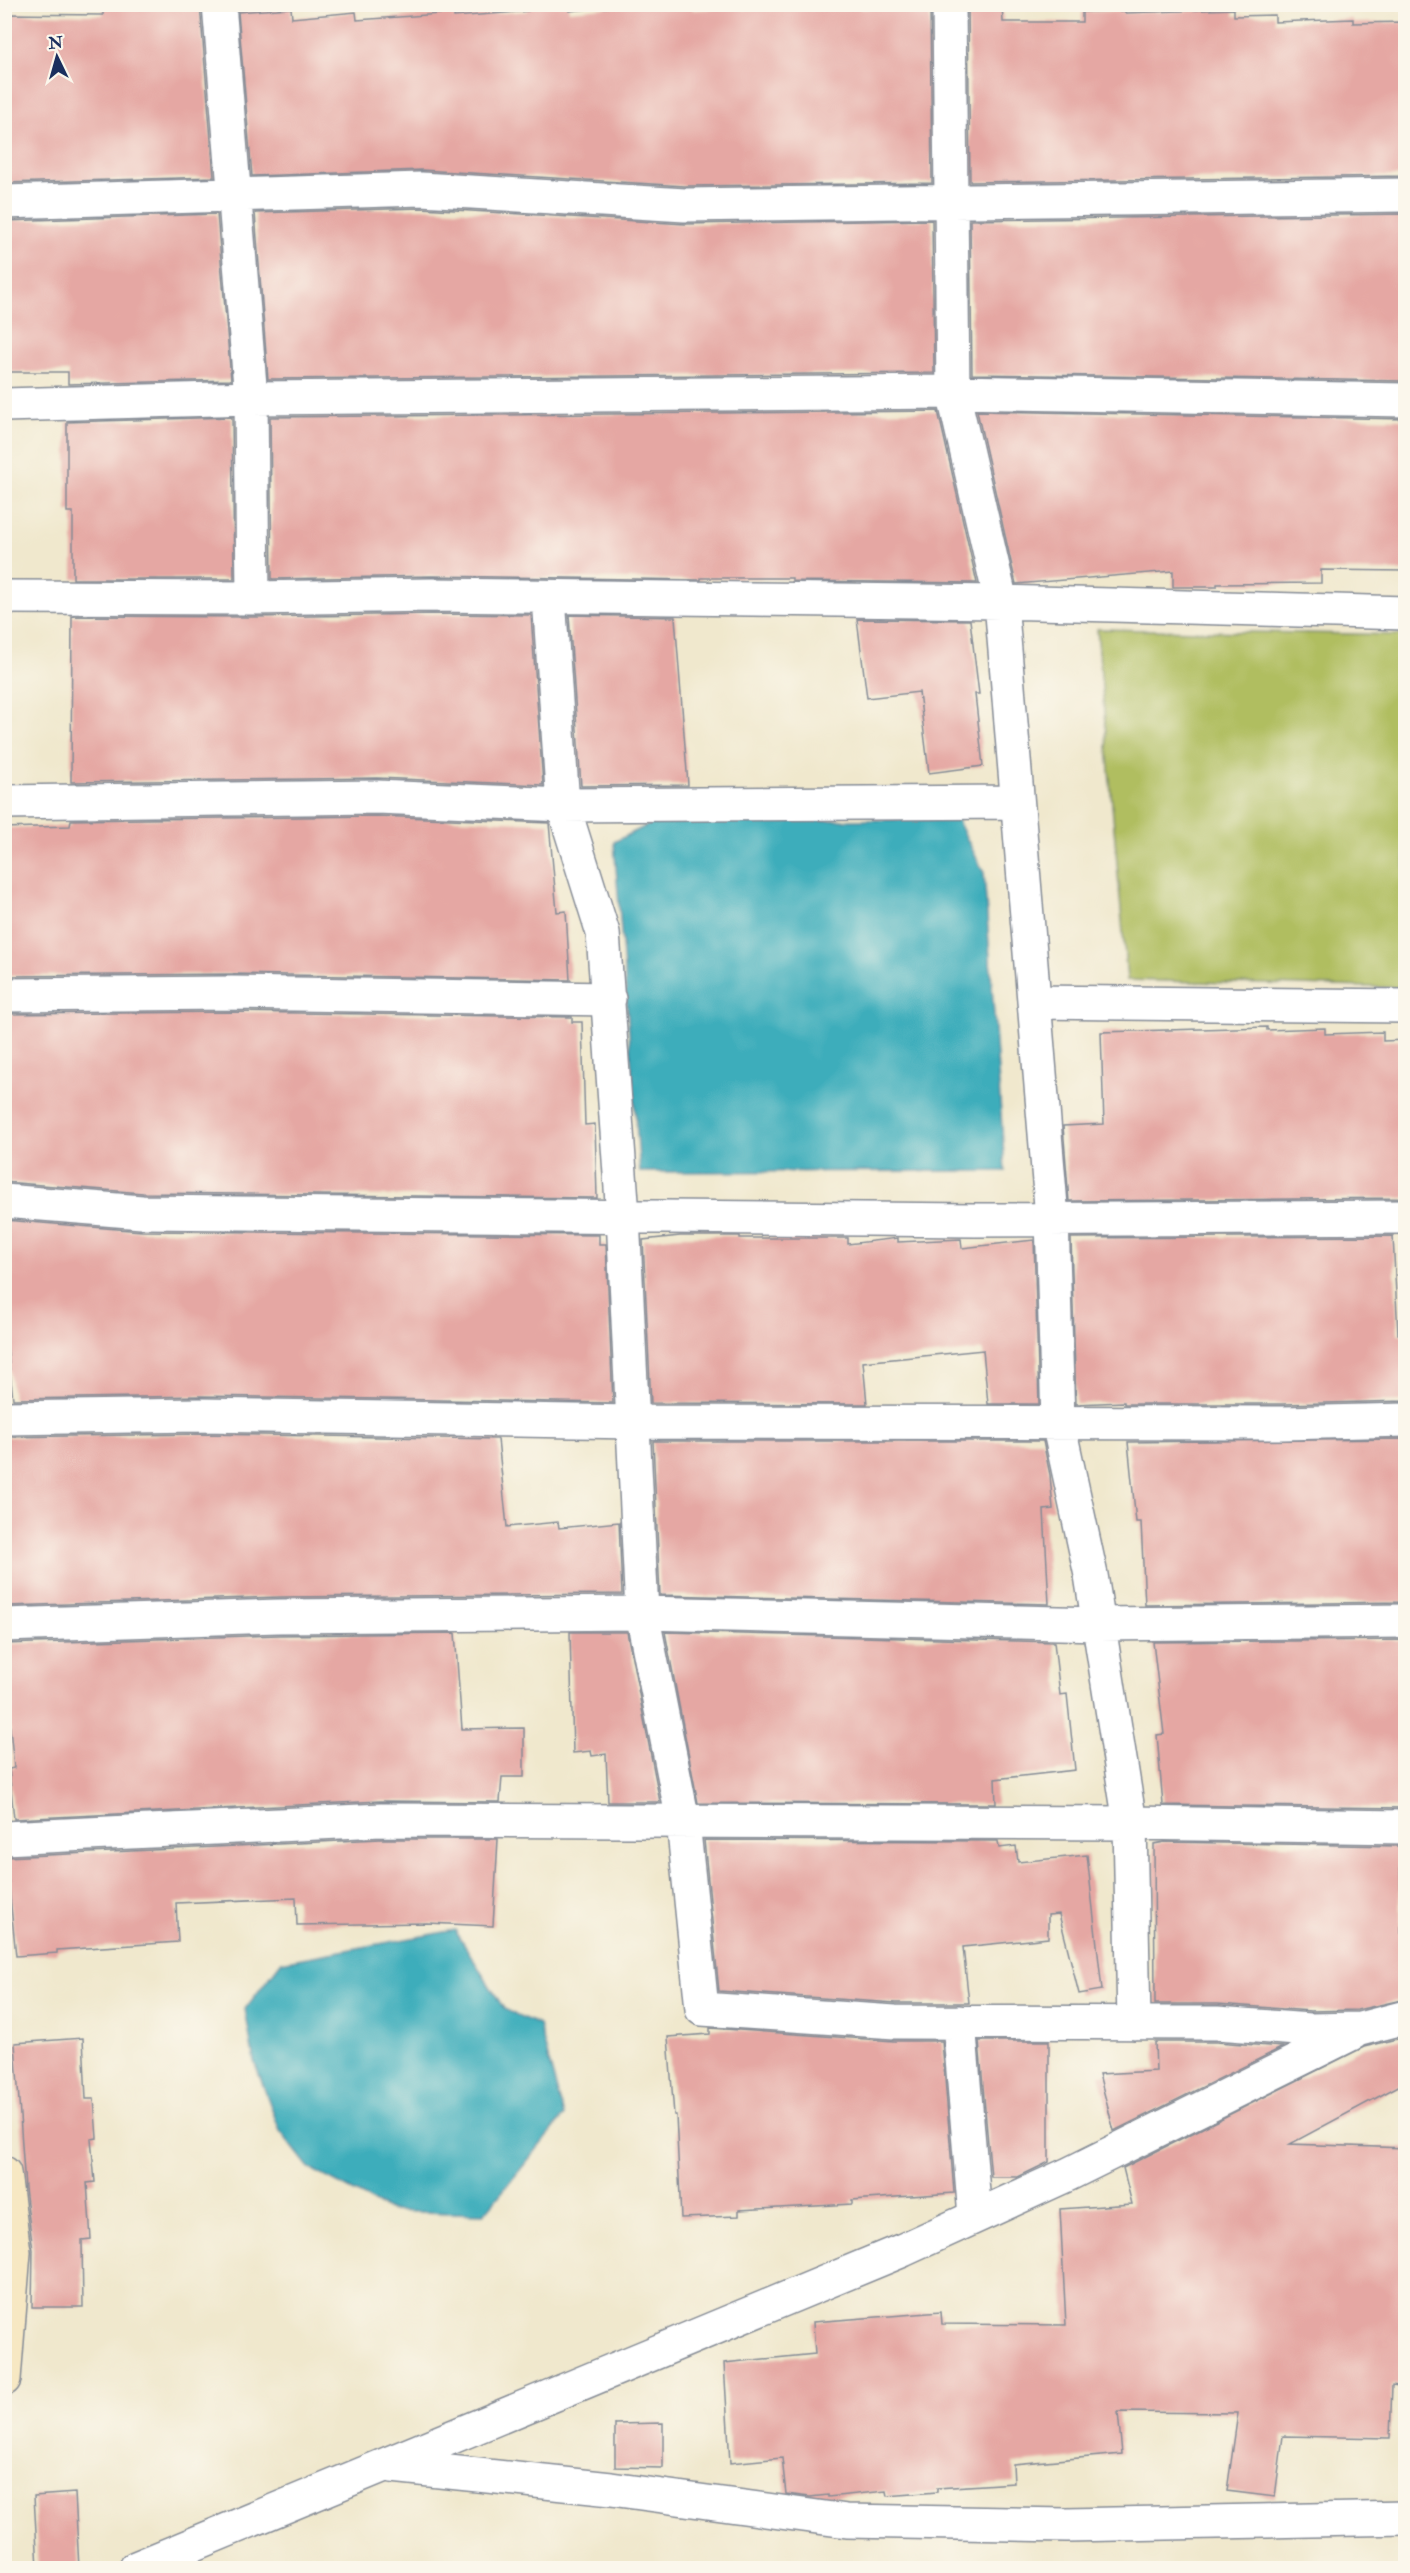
<svg xmlns="http://www.w3.org/2000/svg" width="1410" height="2573" viewBox="0 0 1410 2573" font-family="'IM FELL Double Pica',serif">
<style>
.green{fill:#b0be61;stroke:#667660;stroke-width:1.5}
.water{fill:#3eadbb;stroke:#2c6e8c;stroke-width:1.5}
.building{fill:#e5a7a3}
.lines{fill:none;stroke-linecap:round;stroke-linejoin:round}
.street-casing{stroke:#868c96;stroke-width:36}
.secondary-casing{stroke:#868c96;stroke-width:36}
.street{stroke:#fff;stroke-width:33}
.secondary{stroke:#f7e8c3;stroke-width:33}
</style>
<rect width="100%" height="100%" fill="#fbf7ec"/>
<filter id="ink" filterUnits="userSpaceOnUse"><feTurbulence type="fractalNoise" baseFrequency=".0167" numOctaves="2"/><feDisplacementMap in="SourceGraphic" scale="12" xChannelSelector="R" yChannelSelector="G"/><feConvolveMatrix kernelMatrix="1 2 1 2 8 2 1 2 1" color-interpolation-filters="sRGB"/></filter>
<filter id="wash" filterUnits="userSpaceOnUse"><feTurbulence type="fractalNoise" baseFrequency=".008" numOctaves="4" result="noise"/><feDisplacementMap in="SourceGraphic" scale="24" xChannelSelector="R" yChannelSelector="G"/><feGaussianBlur stdDeviation="1.35" result="paint"/><feColorMatrix in="noise" values="0 0 0 0 0 0 0 0 0 0 0 0 0 0 0 0 0 1.4 0 .05"/><feComposite in="paint" operator="in"/></filter>
<g filter="url(#wash)">
<rect width="100%" height="100%" fill="#f0e8cd"/>
<path class="green" d="M 1097,629 L 1405,635 L 1405,988 L 1127,980 Z"/>
<path class="water" d="M 957,819 L 984,873 L 1005,1171 L 640,1172 L 614,842 L 654,822 Z
M 455,1930 L 504,2009 L 539,2025 L 564,2116 L 484,2214 L 391,2211 L 309,2168 L 280,2131 L 254,2061 L 245,2009 L 281,1962 Z"/>
<g id="blocks">
<path class="building" d="M 528,4 L 568,4 L 569,11 L 645,4 L 692,4 L 693,10 L 743,6 L 743,10 L 812,4 L 861,4 L 861,9 L 922,4 L 922,9 L 930,8 L 932,183 L 685,186 L 422,170 L 252,176 L 238,12 L 291,8 L 292,18 L 356,12 L 357,20 L 454,13 L 454,17 L 528,11 Z
M 1002,4 L 1003,22 L 1082,22 L 1082,12 L 1125,11 L 1125,13 L 1234,9 L 1234,16 L 1275,15 L 1275,22 L 1353,19 L 1353,23 L 1406,22 L 1406,176 L 970,182 L 968,5 Z
M 103,5 L 200,5 L 214,177 L 4,183 L 4,14 L 103,15 Z
M 421,208 L 685,224 L 932,220 L 934,373 L 268,379 L 255,213 Z
M 217,214 L 231,380 L 68,384 L 68,372 L 4,372 L 4,221 Z
M 1406,214 L 1406,381 L 972,374 L 970,220 Z
M 938,411 L 977,583 L 792,581 L 792,578 L 701,578 L 701,580 L 432,576 L 272,579 L 270,417 Z
M 977,411 L 1406,419 L 1406,571 L 1321,570 L 1321,583 L 1217,584 L 1217,587 L 1173,587 L 1173,571 L 1016,584 Z
M 232,417 L 234,579 L 73,579 L 73,512 L 67,512 L 67,422 Z
M 432,614 L 531,615 L 543,785 L 377,778 L 71,782 L 72,616 L 253,617 Z
M 569,615 L 675,617 L 688,785 L 581,786 Z
M 857,619 L 970,620 L 979,694 L 975,694 L 983,766 L 929,773 L 919,692 L 867,698 Z
M 377,816 L 549,823 L 557,912 L 566,911 L 570,980 L 232,974 L 4,976 L 4,828 L 70,826 L 71,820 Z
M 232,1012 L 572,1017 L 572,1022 L 582,1022 L 585,1125 L 595,1124 L 597,1198 L 143,1193 L 4,1182 L 4,1014 Z
M 1267,1027 L 1267,1030 L 1325,1028 L 1325,1034 L 1383,1032 L 1383,1041 L 1406,1040 L 1406,1198 L 1069,1201 L 1063,1126 L 1104,1124 L 1101,1032 Z
M 4,1220 L 142,1231 L 599,1235 L 599,1244 L 606,1244 L 613,1403 L 200,1396 L 13,1399 L 4,1319 Z
M 680,1236 L 740,1236 L 740,1238 L 848,1238 L 848,1244 L 898,1238 L 898,1242 L 961,1239 L 962,1248 L 1034,1240 L 1039,1404 L 988,1404 L 983,1350 L 863,1362 L 867,1404 L 651,1403 L 643,1240 Z
M 1393,1236 L 1398,1334 L 1403,1334 L 1406,1401 L 1283,1404 L 1124,1404 L 1124,1402 L 1076,1404 L 1071,1238 Z
M 200,1434 L 498,1439 L 507,1527 L 558,1522 L 559,1528 L 619,1522 L 622,1594 L 279,1597 L 8,1606 L 4,1572 L 4,1437 Z
M 1406,1439 L 1406,1602 L 1145,1605 L 1141,1522 L 1136,1522 L 1128,1442 Z
M 653,1441 L 1043,1441 L 1050,1475 L 1053,1509 L 1044,1510 L 1049,1604 L 660,1595 Z
M 570,1632 L 627,1632 L 660,1802 L 608,1802 L 606,1754 L 592,1756 L 591,1751 L 573,1753 Z
M 665,1632 L 1054,1642 L 1060,1695 L 1067,1694 L 1075,1770 L 995,1779 L 996,1804 L 698,1803 Z
M 455,1633 L 462,1729 L 524,1728 L 524,1777 L 502,1777 L 500,1802 L 380,1801 L 14,1819 L 9,1769 L 14,1768 L 4,1668 L 4,1644 L 279,1635 Z
M 1406,1640 L 1406,1808 L 1163,1805 L 1157,1735 L 1164,1734 L 1153,1642 Z
M 381,1839 L 498,1839 L 493,1926 L 427,1923 L 297,1925 L 296,1898 L 176,1903 L 178,1942 L 57,1950 L 57,1953 L 16,1956 L 6,1857 Z
M 704,1840 L 998,1841 L 999,1848 L 1016,1846 L 1018,1862 L 1087,1855 L 1102,1990 L 1079,1994 L 1059,1914 L 1048,1915 L 1048,1938 L 963,1947 L 969,2003 L 896,2003 L 719,1991 Z
M 1165,1842 L 1400,1846 L 1401,1933 L 1406,1932 L 1406,1999 L 1357,2010 L 1311,2011 L 1218,2004 L 1155,2004 L 1154,1844 Z
M 710,2028 L 894,2041 L 942,2041 L 954,2193 L 852,2200 L 852,2204 L 739,2210 L 739,2216 L 681,2218 L 676,2115 L 674,2115 L 668,2037 L 710,2034 Z
M 1406,2037 L 1406,2082 L 1290,2144 L 1406,2148 L 1406,2387 L 1392,2385 L 1390,2438 L 1283,2436 L 1275,2497 L 1227,2491 L 1238,2413 L 1118,2412 L 1122,2454 L 1013,2464 L 1014,2483 L 937,2488 L 937,2492 L 887,2496 L 886,2491 L 828,2497 L 828,2495 L 810,2497 L 786,2494 L 782,2458 L 730,2463 L 724,2363 L 815,2354 L 813,2322 L 941,2312 L 942,2324 L 1066,2325 L 1060,2209 L 1132,2204 L 1123,2168 L 1364,2047 Z
M 83,2038 L 86,2099 L 94,2099 L 97,2138 L 91,2139 L 95,2182 L 87,2183 L 91,2239 L 82,2240 L 83,2307 L 32,2307 L 33,2250 L 25,2188 L 15,2043 Z
M 979,2041 L 1049,2041 L 1049,2162 L 1018,2177 L 991,2177 Z
M 1155,2042 L 1216,2042 L 1283,2047 L 1114,2131 L 1099,2074 L 1156,2071 Z
M 663,2423 L 663,2468 L 615,2467 L 615,2424 Z
M 75,2493 L 79,2568 L 38,2568 L 34,2496 Z"/>
</g>
</g>
<g filter="url(#ink)">
<use href="#blocks" fill-opacity="0" stroke="#868c96" stroke-width="1.5"/>
<g class="lines">
<g class="street-casing">
<path id="street" d="M 219,4 L 251,398 L 253,598
M 4,202 L 421,189 L 685,205 L 1406,195
M 4,405 L 251,398 L 953,392 L 1406,400
M 4,597 L 253,598 L 432,595 L 1001,602 L 953,392 L 949,4
M 549,597 L 563,805 L 603,933 L 623,1216 L 642,1613 L 683,1821 L 702,2009 L 895,2022 L 1217,2023 L 1310,2030 L 1360,2029 L 1406,2017
M 4,802 L 377,797 L 563,805 L 1016,802
M 4,995 L 232,993 L 609,999
M 1034,1002 L 1406,1006
M 4,1201 L 142,1212 L 975,1220 L 1406,1217
M 4,1418 L 200,1415 L 634,1422 L 1283,1423 L 1406,1420
M 4,1625 L 279,1616 L 642,1613 L 1099,1624 L 1406,1621
M 4,1838 L 381,1820 L 1130,1823 L 1406,1827
M 959,2022 L 975,2217
M 1134,2023 L 1130,1823 L 1091,1575 L 1058,1422 L 1052,1218 L 1001,602 L 1406,613
M 392,2466 L 611,2489 L 847,2521 L 1067,2525 L 1406,2518
M 136,2568 L 903,2250 L 1069,2174 L 1353,2033"/>
</g>
<g class="secondary-casing">
<path id="secondary" d="M 4,2173 L 14,2252 L 4,2379"/>
</g>
<use href="#street" class="street"/>
<use href="#secondary" class="secondary"/>
</g>
</g>
<rect width="1410" height="2573" fill="none" stroke="#fbf7ec" stroke-width="24"/>
<g transform="translate(57 57) rotate(355)" stroke="#fbf7ec" stroke-width="4.5" paint-order="stroke">
<path d="M0-4.5L10 22L0 15L-10 22Z" fill="#1b2f5e"/>
<text y="-9" font-size="16" font-weight="bold" text-anchor="middle" fill="#1b2f5e">N</text>
</g>
</svg>
